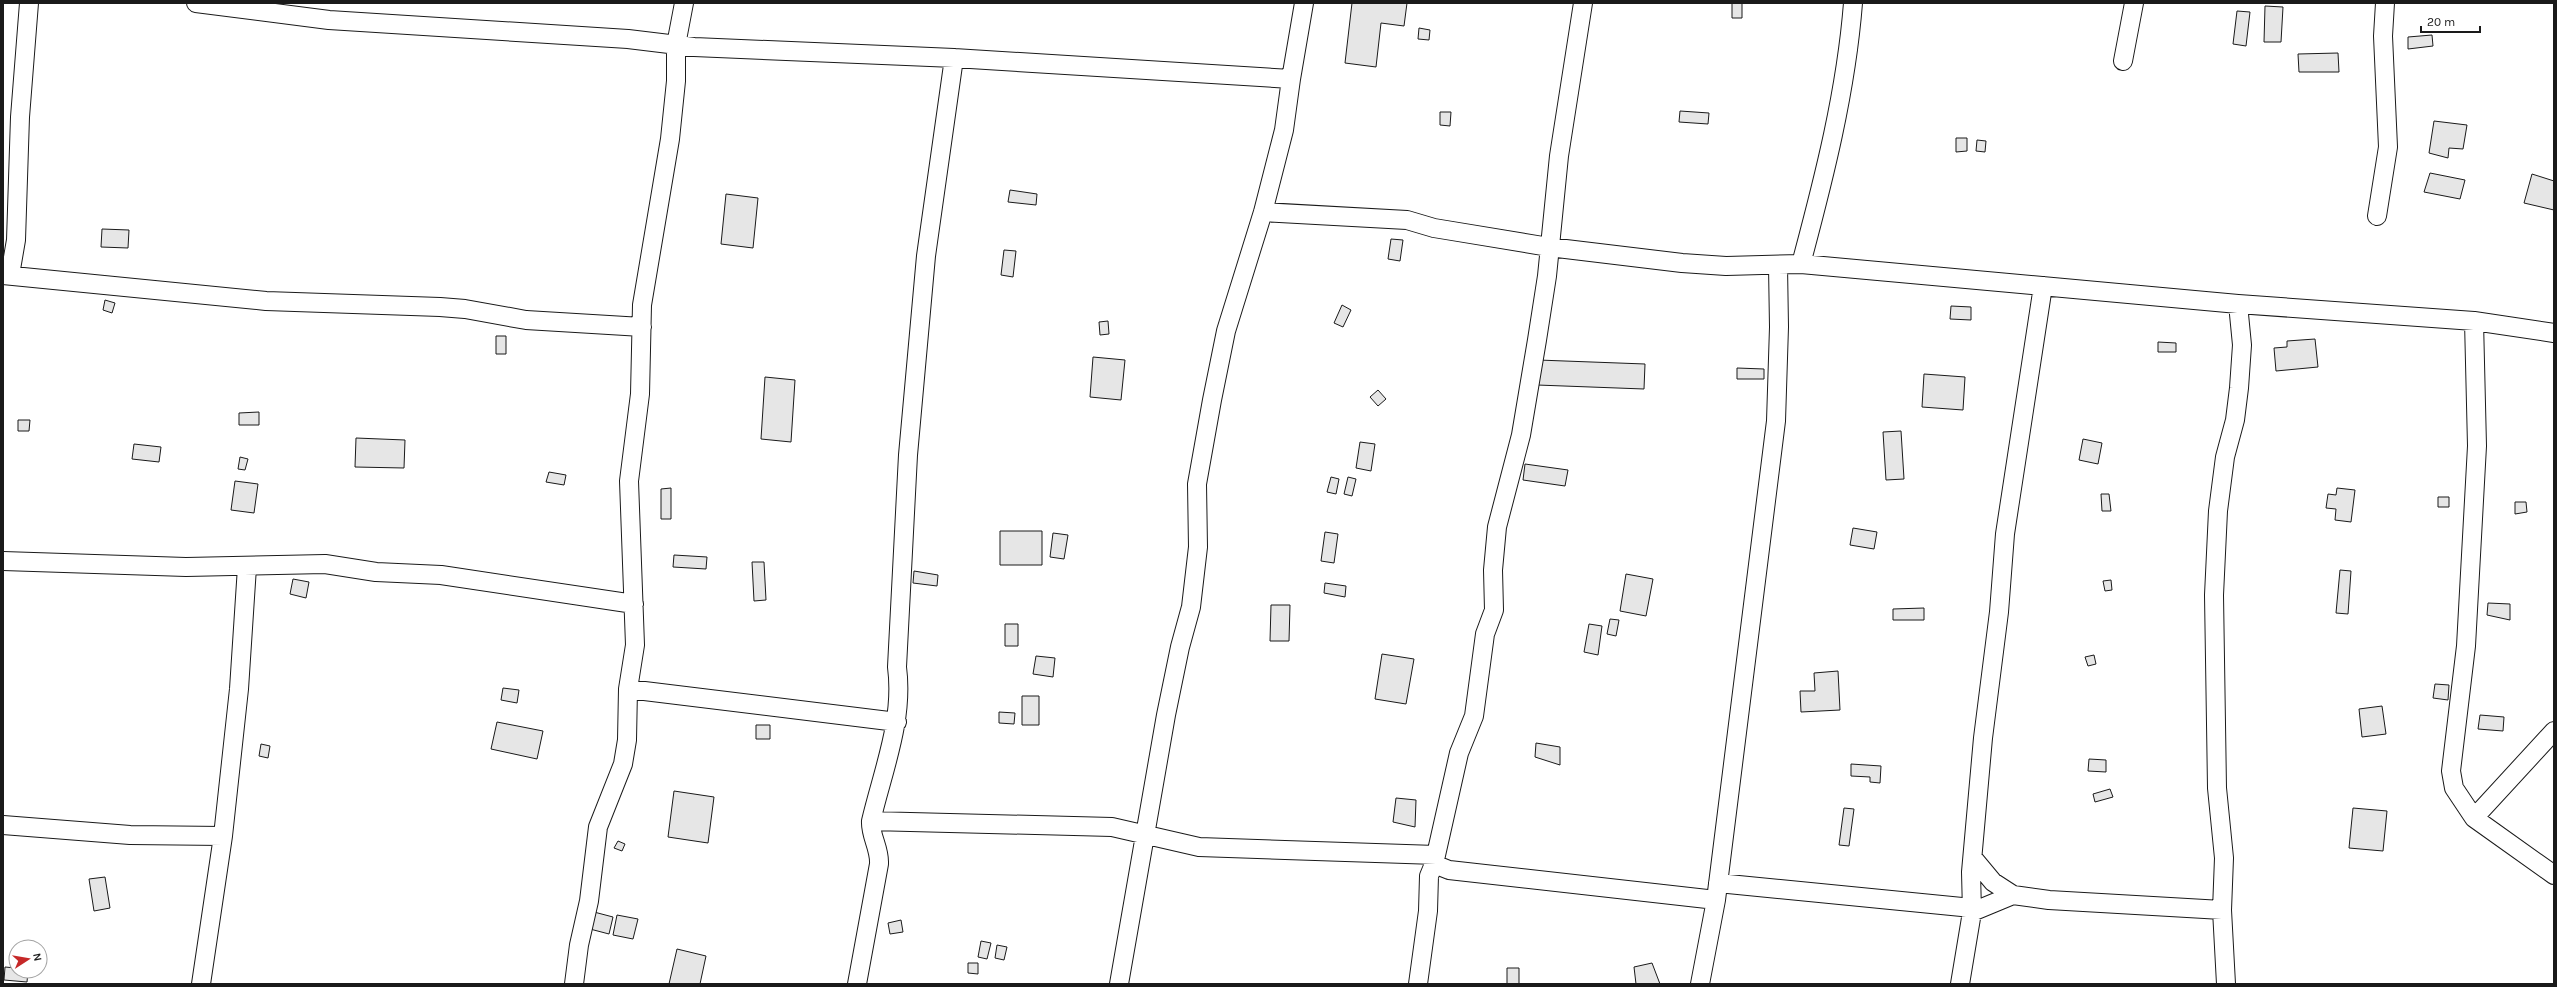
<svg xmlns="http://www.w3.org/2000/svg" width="2557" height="987" viewBox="0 0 2557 987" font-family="Karla,sans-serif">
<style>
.building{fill:#e6e6e6;stroke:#1a1a1a}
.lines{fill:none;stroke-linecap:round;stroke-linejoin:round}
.minor-casing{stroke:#1a1a1a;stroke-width:20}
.minor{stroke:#fff;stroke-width:18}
</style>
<rect width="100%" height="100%" fill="#fff"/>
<path class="building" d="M 1352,3 L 1407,3 L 1404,26 L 1381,23 L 1376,67 L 1345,63 Z
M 1732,3 L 1742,3 L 1742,18 L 1732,18 Z
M 2265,6 L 2283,7 L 2281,42 L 2264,42 Z
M 2237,11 L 2250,12 L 2246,46 L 2233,44 Z
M 1419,28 L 1430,30 L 1429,40 L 1418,39 Z
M 2432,35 L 2433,46 L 2408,49 L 2408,37 Z
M 2338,53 L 2339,72 L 2299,72 L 2298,54 Z
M 1680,111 L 1709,113 L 1708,124 L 1679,122 Z
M 1440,112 L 1451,112 L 1450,126 L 1440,125 Z
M 2434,121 L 2467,125 L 2463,149 L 2449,148 L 2448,158 L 2429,153 Z
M 1956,138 L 1967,138 L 1967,151 L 1956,152 Z
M 1977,140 L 1986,141 L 1985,152 L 1976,151 Z
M 2430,173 L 2465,180 L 2460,199 L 2424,192 Z
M 2532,174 L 2554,181 L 2554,210 L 2524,203 Z
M 1010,190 L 1037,194 L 1036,205 L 1008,202 Z
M 726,194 L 758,198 L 753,248 L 721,244 Z
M 102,229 L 129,230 L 128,248 L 101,247 Z
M 1391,239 L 1403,240 L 1400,261 L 1388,259 Z
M 1004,250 L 1016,251 L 1013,277 L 1001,275 Z
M 105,300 L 115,303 L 112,313 L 103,310 Z
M 1342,305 L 1351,310 L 1343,327 L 1334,323 Z
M 1951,306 L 1971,307 L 1971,320 L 1950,319 Z
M 1108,321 L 1109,334 L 1100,335 L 1099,322 Z
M 496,336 L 506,336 L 506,354 L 496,354 Z
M 2315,339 L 2318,367 L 2276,371 L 2274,348 L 2287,347 L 2287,341 Z
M 2158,342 L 2176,343 L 2176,352 L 2158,352 Z
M 1093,357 L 1125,360 L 1121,400 L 1090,397 Z
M 1538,360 L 1645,364 L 1644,389 L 1537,385 Z
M 1737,368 L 1764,369 L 1764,379 L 1737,379 Z
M 1924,374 L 1965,377 L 1963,410 L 1922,407 Z
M 765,377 L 795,380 L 791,442 L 761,439 Z
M 1378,390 L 1386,399 L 1378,406 L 1370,397 Z
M 259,412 L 259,425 L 239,425 L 239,413 Z
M 18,420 L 30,420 L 29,431 L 18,431 Z
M 1901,431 L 1904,479 L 1886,480 L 1883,432 Z
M 356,438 L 405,440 L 404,468 L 355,467 Z
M 2083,439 L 2102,443 L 2098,464 L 2079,460 Z
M 1360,442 L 1375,444 L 1371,471 L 1356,468 Z
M 134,444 L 161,447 L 159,462 L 132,459 Z
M 240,457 L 248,459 L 245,470 L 238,469 Z
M 1525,464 L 1568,470 L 1565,486 L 1523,480 Z
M 549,472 L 566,475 L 564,485 L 546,482 Z
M 1331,477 L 1339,479 L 1336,494 L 1327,492 Z
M 1348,477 L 1356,479 L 1352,496 L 1344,494 Z
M 235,481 L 258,484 L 254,513 L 231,510 Z
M 671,488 L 671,519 L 661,519 L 661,489 Z
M 2337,488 L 2355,490 L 2351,522 L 2335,520 L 2336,509 L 2326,508 L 2328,494 L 2336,495 Z
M 2101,494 L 2109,494 L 2111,511 L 2102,511 Z
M 2438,497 L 2449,497 L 2449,507 L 2438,507 Z
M 2515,502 L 2526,502 L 2527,512 L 2515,514 Z
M 1853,528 L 1877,532 L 1874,549 L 1850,545 Z
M 1000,531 L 1042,531 L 1042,565 L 1000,565 Z
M 1325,532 L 1338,534 L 1334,563 L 1321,561 Z
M 1053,533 L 1068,535 L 1064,559 L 1050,557 Z
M 674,555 L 707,557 L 706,569 L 673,567 Z
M 752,562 L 764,562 L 766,600 L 754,601 Z
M 2340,570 L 2351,571 L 2348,614 L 2336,613 Z
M 914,571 L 938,575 L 937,586 L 913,583 Z
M 1626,574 L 1653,579 L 1646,616 L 1620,611 Z
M 293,579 L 309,582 L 306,598 L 290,594 Z
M 2111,580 L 2112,590 L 2105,591 L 2103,581 Z
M 1325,583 L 1346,586 L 1345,597 L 1324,593 Z
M 2488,603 L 2510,604 L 2510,620 L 2487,615 Z
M 1271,605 L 1290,605 L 1289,641 L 1270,641 Z
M 1924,608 L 1924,620 L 1893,620 L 1893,609 Z
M 1610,619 L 1619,620 L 1616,636 L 1607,634 Z
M 1005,624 L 1018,624 L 1018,646 L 1005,646 Z
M 1589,624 L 1602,626 L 1598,655 L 1584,652 Z
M 1382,654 L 1414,659 L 1406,704 L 1375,699 Z
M 2094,655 L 2096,664 L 2088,666 L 2085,657 Z
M 1036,656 L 1055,658 L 1053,677 L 1033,674 Z
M 1838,671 L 1840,710 L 1801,712 L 1800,691 L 1815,691 L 1814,673 Z
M 2435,684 L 2449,685 L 2448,700 L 2433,698 Z
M 503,688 L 519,690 L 517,703 L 501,700 Z
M 1022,696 L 1039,696 L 1039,725 L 1022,725 Z
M 2382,706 L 2386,734 L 2362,737 L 2359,709 Z
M 999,712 L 1015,713 L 1014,724 L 999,723 Z
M 2480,715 L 2504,717 L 2503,731 L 2478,729 Z
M 497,722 L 543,731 L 537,759 L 491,749 Z
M 756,725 L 770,725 L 770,739 L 756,739 Z
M 1536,743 L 1560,747 L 1560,765 L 1535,757 Z
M 261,744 L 270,746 L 268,758 L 259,756 Z
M 2089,759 L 2106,760 L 2106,772 L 2088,771 Z
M 1851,764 L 1881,766 L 1880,783 L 1870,782 L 1870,777 L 1851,776 Z
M 2110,789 L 2113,797 L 2095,802 L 2093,794 Z
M 674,791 L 714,797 L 708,843 L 668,837 Z
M 1396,798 L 1416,800 L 1415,827 L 1393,822 Z
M 1844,808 L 1854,809 L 1849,846 L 1839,845 Z
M 2353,808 L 2387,811 L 2383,851 L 2349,848 Z
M 618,841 L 625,844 L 622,851 L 614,848 Z
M 105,877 L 110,908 L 94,911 L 89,879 Z
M 594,912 L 613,917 L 609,934 L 590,929 Z
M 617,915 L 638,919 L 633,939 L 613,935 Z
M 901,920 L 903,932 L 890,934 L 888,923 Z
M 981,941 L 991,943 L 987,959 L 978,957 Z
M 997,945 L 1007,947 L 1004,960 L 995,958 Z
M 677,949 L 706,956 L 700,984 L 669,984 Z
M 968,963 L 978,963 L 978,974 L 968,973 Z
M 1652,963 L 1660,984 L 1636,984 L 1634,967 Z
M 5,967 L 16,968 L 16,971 L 28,971 L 27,982 L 4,980 Z
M 1507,968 L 1519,968 L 1519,984 L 1507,984 Z"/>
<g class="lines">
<g class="minor-casing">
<path id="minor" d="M 196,3 L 329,20 L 628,39 L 694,47 L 954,58 L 1291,79
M 2123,61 L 2134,3
M 1263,212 L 1407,220 L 1434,228 L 1549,247 L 1682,263 L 1726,266 L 1801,264 L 2238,304 L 2474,321 L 2554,333
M 2377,216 L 2388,147 L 2383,36 L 2385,3
M 1801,264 C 1824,178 1846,92 1853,3
M 3,275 L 266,301 L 440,307 L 465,309 L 526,320 L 642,327
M 10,275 L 16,240 L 20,117 L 29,3
M 2474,321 L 2477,446 L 2466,646 L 2451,771 L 2454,788 L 2474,818 L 2554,875
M 3,561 L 186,567 L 325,564 L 376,572 L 441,575 L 634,604
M 628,689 L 897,722
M 2474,818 L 2554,731
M 871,821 L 1112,827 L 1199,847 L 1436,855
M 3,825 L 130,835 L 223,836
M 1973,858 L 1993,882 L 2013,895 L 2049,900 L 2222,910
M 1434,864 L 1459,753 L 1474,716 L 1485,634 L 1494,610 L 1493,570 L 1497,527 L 1521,435 L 1537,340 L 1547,276 L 1559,156 L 1583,3
M 1718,883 L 1972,908
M 1972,912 L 2013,895
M 201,984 L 223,836 L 239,689 L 247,567
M 574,984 L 579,945 L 589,901 L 598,827 L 623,764 L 627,740 L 628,689 L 635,645 L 629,481 L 640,394 L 642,305 L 670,139 L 676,81 L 676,45 L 684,3
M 857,984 L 879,864 C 880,848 870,836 871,821 C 883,770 904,720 897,667 L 908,455 L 926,256 L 954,58
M 1119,984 L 1166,715 L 1180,647 L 1191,607 L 1198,547 L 1197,484 L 1212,400 L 1226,331 L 1263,212 L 1284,130 L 1291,79 L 1304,3
M 1418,984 L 1428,911 L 1429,876 L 1434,864 L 1449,870 L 1716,900
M 1700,984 L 1716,900 L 1776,421 L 1779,327 L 1778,266
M 1960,984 L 1972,912 L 1971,872 L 1983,738 L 1999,612 L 2005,534 L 2043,286
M 2226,984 L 2222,910 L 2224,858 L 2217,788 L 2214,595 L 2218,511 L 2225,457 L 2235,420 L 2239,388 L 2242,345 L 2238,304"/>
</g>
<use href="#minor" class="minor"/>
</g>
<rect width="2557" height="987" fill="none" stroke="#1a1a1a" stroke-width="8"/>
<g transform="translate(28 959) rotate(78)"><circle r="19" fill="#ffffff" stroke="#a3a3a3"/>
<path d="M0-3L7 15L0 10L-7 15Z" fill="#c62828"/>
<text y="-6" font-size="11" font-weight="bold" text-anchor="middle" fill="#1a1a1a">N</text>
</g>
<path d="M2421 26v6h59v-6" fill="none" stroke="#1a1a1a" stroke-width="2"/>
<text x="2427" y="26" font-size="12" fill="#1a1a1a" stroke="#ffffff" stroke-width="3" paint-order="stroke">20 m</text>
</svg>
